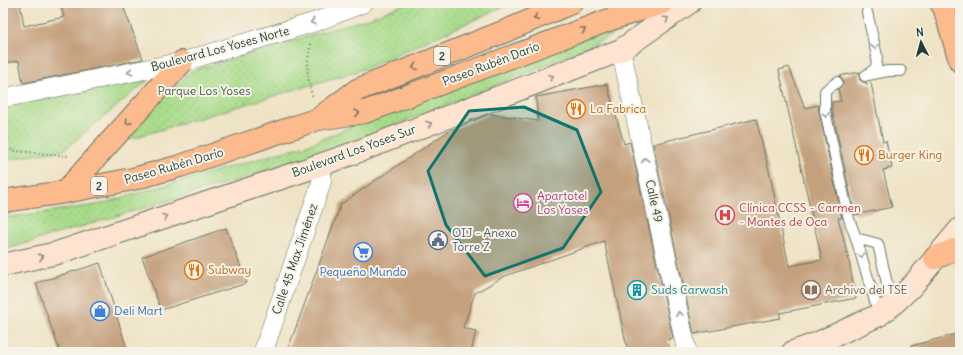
<svg xmlns="http://www.w3.org/2000/svg" width="963" height="355" viewBox="0 0 963 355" font-family="Delius,sans-serif">
<style>
.grass{fill:url(#grass-dots);stroke:#648c60}
.building{fill:#c4a07d}
.lines{fill:none;stroke-linecap:round;stroke-linejoin:round}
.lane-casing{stroke:#687767;stroke-width:12}
.street-casing{stroke:#687767;stroke-width:20}
.secondary-casing{stroke:#687767;stroke-width:24}
.highway-casing{stroke:#687767;stroke-width:24}
.path{stroke:#687767;stroke-width:2.5;stroke-dasharray:1 3;stroke-linecap:butt}
.lane{stroke:#fff;stroke-width:10}
.street{stroke:#fff;stroke-width:19}
.secondary{stroke:#fee3d1;stroke-width:22}
.highway{stroke:#fcba8d;stroke-width:22}
.oneway{stroke:#82755c}
.oneway2{stroke:#8e9082}
.oneway3{stroke:#8f9e9a}
.marked{fill:#0f766e;fill-opacity:0.2;stroke:#0f766e;stroke-width:3;stroke-linejoin:round}
.labels{text-anchor:middle;stroke-width:4;stroke-linejoin:round;paint-order:stroke}
.shield{fill:#f7f3e8;stroke:#60746a;stroke-width:1}
.shield-label{font-size:11px;font-weight:bold;fill:#1f3d34}
.street-label{font-size:12px;fill:#1f3d34;stroke:#f7f3e8}
.park-label{font-size:12px;fill:#3b5d45;stroke:#f7f3e8}
.food-label{font-size:12px;fill:#c56008;stroke:#f7f3e8;text-anchor:start}
.hotel-label{font-size:12px;fill:#b23c85;stroke:#f7f3e8;text-anchor:start}
.health-label{font-size:12px;fill:#be3a42;stroke:#f7f3e8;text-anchor:start}
.service-label{font-size:12px;fill:#4e5e75;stroke:#f7f3e8;text-anchor:start}
.shop-label{font-size:12px;fill:#366cbe;stroke:#f7f3e8}
.culture-label{font-size:12px;fill:#0d838f;stroke:#f7f3e8;text-anchor:start}
.education-label{font-size:12px;fill:#785e54;stroke:#f7f3e8;text-anchor:start}
</style>
<defs>
<pattern id="grass-dots" width="8" height="8" patternUnits="userSpaceOnUse"><rect width="8" height="8" fill="#a9dc8b"/><path d="M2 2h.1M6 6h.1" fill="none" stroke="#91be79" stroke-width="1.8" stroke-linecap="round"/></pattern>
</defs>
<rect width="100%" height="100%" fill="#f7f3e8"/>
<filter id="ink" filterUnits="userSpaceOnUse"><feTurbulence type="fractalNoise" baseFrequency=".025" numOctaves="2"/><feDisplacementMap in="SourceGraphic" scale="8" xChannelSelector="R" yChannelSelector="G"/><feConvolveMatrix kernelMatrix="1 2 1 2 8 2 1 2 1" color-interpolation-filters="sRGB"/></filter>
<filter id="wash" filterUnits="userSpaceOnUse"><feTurbulence type="fractalNoise" baseFrequency=".012" numOctaves="4" result="noise"/><feDisplacementMap in="SourceGraphic" scale="16" xChannelSelector="R" yChannelSelector="G"/><feGaussianBlur stdDeviation="0.9" result="paint"/><feColorMatrix in="noise" values="0 0 0 0 0 0 0 0 0 0 0 0 0 0 0 0 0 1.4 0 .05"/><feComposite in="paint" operator="in"/></filter>
<g filter="url(#wash)">
<rect width="100%" height="100%" fill="#efe3c5"/>
<path class="grass" d="M 407,3 L 512,3 L 364,69 L 113,144 L 191,71 L 369,18 Z
M 672,8 L 549,64 L 318,156 L 10,248 L 3,249 L 3,218 L 97,205 L 310,144 L 451,85 Z
M 148,80 L 64,150 L 3,160 L 3,106 Z"/>
<g id="blocks">
<path class="building" d="M 3,3 L 20,3 L 24,26 L 64,17 L 60,3 L 122,3 L 143,59 L 23,83 L 19,61 L 3,63 Z
M 789,67 L 805,108 L 818,105 L 819,112 L 842,218 L 838,218 L 848,256 L 856,298 L 780,313 L 780,318 L 694,334 L 653,144 L 756,119 L 770,175 L 789,266 L 822,260 L 779,70 Z
M 860,72 L 859,76 L 860,80 L 863,82 L 866,82 L 866,84 L 871,83 L 883,142 L 886,141 L 892,168 L 883,170 L 892,207 L 855,215 L 832,110 L 832,102 L 841,101 L 838,89 L 843,85 L 843,82 L 842,78 L 839,76 Z
M 607,84 L 624,144 L 630,142 L 673,338 L 668,339 L 670,352 L 628,352 L 604,241 L 505,276 L 475,293 L 463,328 L 476,331 L 471,352 L 287,352 L 341,204 L 447,132 L 490,114 L 538,121 L 536,97 Z
M 226,228 L 247,283 L 161,310 L 142,257 Z
M 100,263 L 128,352 L 60,352 L 36,283 Z
M 960,333 L 960,352 L 911,352 L 911,346 Z"/>
</g>
</g>
<g filter="url(#ink)">
<use href="#blocks" fill-opacity="0" stroke="#687767" stroke-width="1"/>
<g class="lines">
<g class="lane-casing">
<path id="lane" d="M 868,75 L 888,71 L 901,71
M 865,76 L 876,68 L 877,56 L 867,12
M 837,82 L 825,91 L 825,111 L 849,219 L 856,238 L 879,315
M 856,238 L 878,244 L 892,305"/>
</g>
<g class="street-casing">
<path id="street" d="M 621,50 L 687,352
M 3,98 L 182,62 L 318,21 L 363,3
M 263,352 L 321,184 L 322,177 L 320,165"/>
</g>
<g class="secondary-casing">
<path id="secondary" d="M 3,265 L 57,253 L 320,165 L 354,153 L 621,50 L 689,3
M 793,352 L 818,343 L 879,315 L 892,305 L 912,286 L 960,229"/>
</g>
<g class="highway-casing">
<path id="highway" d="M 941,3 L 944,7 L 960,61
M 321,117 L 357,90 L 508,30 L 571,3
M 65,192 L 182,62
M 3,201 L 65,192 L 133,179 L 180,166 L 318,119 L 365,112 L 614,18 L 662,3
M 935,258 L 954,250 L 960,250"/>
</g>
<path class="path" d="M 311,44 C 306,64 307,77 312,96
M 3,148 L 16,151 L 68,156"/>
<use href="#lane" class="lane"/>
<use href="#street" class="street"/>
<use href="#secondary" class="secondary"/>
<use href="#highway" class="highway"/>
</g>
<defs><path id="oneway-chevron" d="M-2-3.5L2.5 0L-2 3.5" fill="none" stroke-width="1.6" stroke-linecap="round" stroke-linejoin="round"/></defs>
<g class="oneway">
<use href="#oneway-chevron" transform="translate(536 18) rotate(157)"/>
<use href="#oneway-chevron" transform="translate(583 30) rotate(-21)"/>
<use href="#oneway-chevron" transform="translate(415 67) rotate(158)"/>
<use href="#oneway-chevron" transform="translate(357 113) rotate(-9)"/>
<use href="#oneway-chevron" transform="translate(128 122) rotate(132)"/>
</g>
<g class="oneway2">
<use href="#oneway-chevron" transform="translate(666 19) rotate(-35)"/>
<use href="#oneway-chevron" transform="translate(551 77) rotate(-21)"/>
<use href="#oneway-chevron" transform="translate(429 124) rotate(-21)"/>
<use href="#oneway-chevron" transform="translate(165 217) rotate(-19)"/>
<use href="#oneway-chevron" transform="translate(41 257) rotate(-12)"/>
</g>
<g class="oneway3">
<use href="#oneway-chevron" transform="translate(313 22) rotate(162)"/>
<use href="#oneway-chevron" transform="translate(875 47) rotate(77)"/>
<use href="#oneway-chevron" transform="translate(130 72) rotate(168)"/>
<use href="#oneway-chevron" transform="translate(826 115) rotate(80)"/>
<use href="#oneway-chevron" transform="translate(645 160) rotate(-102)"/>
<use href="#oneway-chevron" transform="translate(861 255) rotate(74)"/>
<use href="#oneway-chevron" transform="translate(679 314) rotate(-102)"/>
</g>
</g>
<path class="marked" d="M 524,107 L 577,130 L 601,192 L 563,248 L 485,276 L 446,225 L 428,171 L 469,111 Z"/>
<defs>
<g id="restaurant-ring" transform="scale(1)"><circle r="9.5" fill="#f7f3e8" stroke="#e8710a" stroke-width="1.5"/><path d="M-5-6h1v4h1v-4h1v4h1v-4h1v5L-1.5 .5V6h-2V.5L-5-1ZM5-6V6H3V1.5H1.5Q1.5-4 5-6Z" fill="#e8710a"/></g>
<g id="hotel-ring" transform="scale(1)"><circle r="9.5" fill="#f7f3e8" stroke="#d1479c" stroke-width="1.5"/><path d="M-6-4.5h1.5V1H6V5H4.5V3h-9V5H-6ZM-4 0a1.8 1.8 0 1 1 3.6 0ZM.5 0V-2.5h3Q6-2.5 6 0Z" fill="#d1479c"/></g>
<g id="hospital-ring" transform="scale(1)"><circle r="9.5" fill="#f7f3e8" stroke="#e0444e" stroke-width="1.5"/><path d="M-5-5h3v3.5h4V-5h3V5h-3V1.5h-4V5h-3Z" fill="#e0444e"/></g>
<g id="civic-ring" transform="scale(1)"><circle r="9.5" fill="#f7f3e8" stroke="#5c6f8a" stroke-width="1.5"/><path d="M-.6-6.5H3V-4.5H.6V-3L4-1V1h2V6H-6V1h2V-1L-.6-3ZM-1.2 2.5V6h2.4V2.5Z" fill="#5c6f8a"/></g>
<g id="supermarket-ring" transform="scale(1)"><circle r="9.5" fill="#f7f3e8" stroke="#3f7fe0" stroke-width="1.5"/><path d="M-6-5.5h2.5l.6 2H6L4.5 2H-2.5L-4.4-4H-6ZM-1.5 3.2a1.3 1.3 0 1 0 .1 0ZM3 3.2a1.3 1.3 0 1 0 .1 0Z" fill="#3f7fe0"/></g>
<g id="building-ring" transform="scale(1)"><circle r="9.5" fill="#f7f3e8" stroke="#0f9aa8" stroke-width="1.5"/><path d="M-4-6H4V6H1V3H-1V6H-4ZM-2.5-4.3h1.7v1.8h-1.7ZM.8-4.3h1.7v1.8H.8ZM-2.5-1h1.7V.8h-1.7ZM.8-1h1.7V.8H.8Z" fill="#0f9aa8"/></g>
<g id="library-ring" transform="scale(1)"><circle r="9.5" fill="#f7f3e8" stroke="#8d6e63" stroke-width="1.5"/><path d="M-6-4Q-3-5.5-.7-3.5V5Q-3 3-6 4ZM6-4Q3-5.5 .7-3.5V5Q3 3 6 4Z" fill="#8d6e63"/></g>
<g id="shop-ring" transform="scale(1)"><circle r="9.5" fill="#f7f3e8" stroke="#3f7fe0" stroke-width="1.5"/><path d="M-5-2.5h2.3a2.7 3.5 0 0 1 5.4 0H5L5.5 6h-11ZM-1.5-2.5h3a1.5 2.3 0 0 0-3 0Z" fill="#3f7fe0"/></g>
</defs>
<g fill-rule="evenodd">
<use href="#restaurant-ring" x="576" y="109"/>
<use href="#restaurant-ring" x="864" y="155"/>
<use href="#hotel-ring" x="523" y="203"/>
<use href="#hospital-ring" x="725" y="215"/>
<use href="#civic-ring" x="438" y="240"/>
<use href="#supermarket-ring" x="363" y="252"/>
<use href="#restaurant-ring" x="194" y="270"/>
<use href="#building-ring" x="637" y="290"/>
<use href="#library-ring" x="811" y="290"/>
<use href="#shop-ring" x="100" y="311"/>
</g>
<g class="labels">
<g class="shield">
<rect x="434" y="47" width="16" height="18" rx="3"/>
<rect x="91" y="177" width="16" height="18" rx="3"/>
</g>
<g class="shield-label">
<text x="442" y="60">2</text>
<text x="99" y="190">2</text>
</g>
<g class="street-label">
<text transform="translate(220 49) rotate(-15)" y="4">Boulevard Los Yoses Norte</text>
<text transform="translate(491 64) rotate(-21)" y="4">Paseo Rubén Darío</text>
<text transform="translate(354 151) rotate(-20)" y="4">Boulevard Los Yoses Sur</text>
<text transform="translate(174 166) rotate(-16)" y="4">Paseo Rubén Darío</text>
<text transform="translate(654 201) rotate(78)" y="4">Calle 49</text>
<text transform="translate(295 259) rotate(-71)" y="4">Calle 45 Max Jiménez</text>
</g>
<g class="park-label">
<text x="204" y="95">Parque Los Yoses</text>
</g>
<g class="food-label">
<text x="590" y="113">La Fabrica</text>
<text x="878" y="159">Burger King</text>
<text x="208" y="274">Subway</text>
</g>
<g class="hotel-label">
<text x="537" y="200">Apartotel<tspan x="537" dy="14">Los Yoses</tspan></text>
</g>
<g class="health-label">
<text x="739" y="212">Clínica CCSS - Carmen<tspan x="739" dy="14">- Montes de Oca</tspan></text>
</g>
<g class="service-label">
<text x="452" y="237">OIJ - Anexo<tspan x="452" dy="14">Torre Z</tspan></text>
</g>
<g class="shop-label">
<text x="363" y="276">Pequeño Mundo</text>
<text x="114" y="315" text-anchor="start">Deli Mart</text>
</g>
<g class="culture-label">
<text x="651" y="294">Suds Carwash</text>
</g>
<g class="education-label">
<text x="825" y="294">Archivo del TSE</text>
</g>
</g>
<rect width="963" height="355" fill="none" stroke="#f7f3e8" stroke-width="16"/>
<g transform="translate(921 42) rotate(354)" stroke="#f7f3e8" stroke-width="3" paint-order="stroke">
<path d="M0-3L7 15L0 10L-7 15Z" fill="#1f3d34"/>
<text y="-6" font-size="11" font-weight="bold" text-anchor="middle" fill="#1f3d34">N</text>
</g>
</svg>
